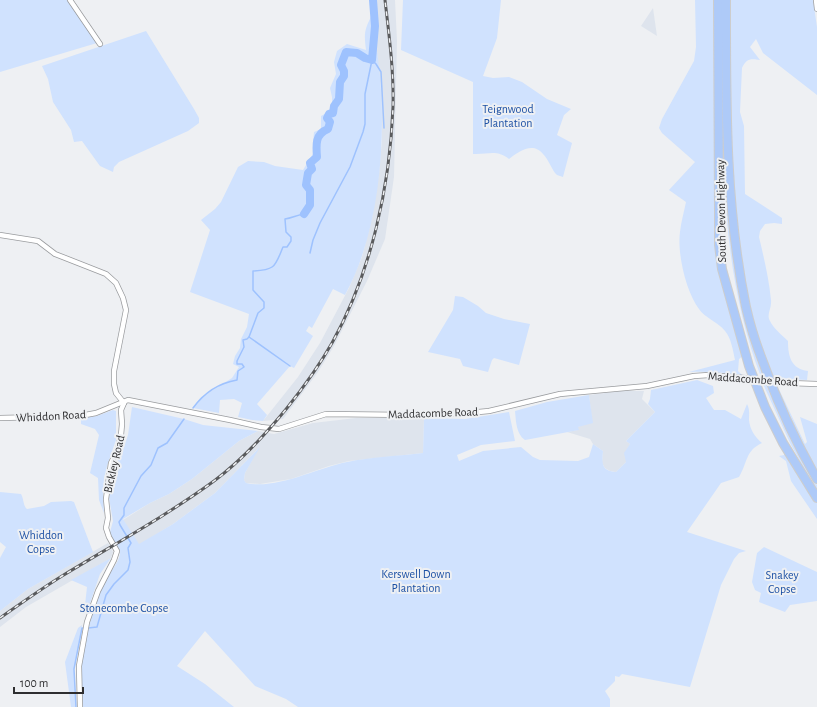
<svg xmlns="http://www.w3.org/2000/svg" width="817" height="707" font-family="'Alegreya Sans',sans-serif">
	<style>
		.built { fill: #dee4ed }
		.green { fill: #d0e2fe }
		.lines { fill: none; stroke-linecap: round; stroke-linejoin: round }
		.stream { stroke: #9ec2fe; stroke-width: 1.5 }
		.river { stroke: #9ec2fe; stroke-width: 8 }
		.minor-casing { stroke: #9a9c9f; stroke-width: 6 }
		.trunk-casing { stroke: #cdcdcd; stroke-width: 10 }
		.minor { stroke: #fff; stroke-width: 4.5 }
		.trunk { stroke: #aecaf8; stroke-width: 8 }
		.rail-casing { stroke: #5a5b5d; stroke-width: 3 }
		.rail { stroke: #eef0f3; stroke-width: 1.5; stroke-dasharray: 4.5; stroke-linecap: butt }
		.minor-bridge-casing { stroke: #9a9c9f; stroke-width: 6; stroke-linecap: butt }
		.minor-bridge { stroke: #fff; stroke-width: 4.5 }
		.labels { text-anchor: middle; dominant-baseline: central; stroke-width: 4; stroke-linejoin: round; paint-order: stroke }
		.park-label { font-size: 12px; fill: #1c50a4; stroke: #eef0f3 }
		.street-label { font-size: 12px; fill: #2e2e30; stroke: #eef0f3 }
	</style>
	<rect width="100%" height="100%" fill="#eef0f3"/>
	<g class="built">
		<polygon points="371,0 395,0 397,41 394,177 385,239 367,281 334,346 318,372 283,419 263,421 298,377 320,343 349,288 362,257 372,218 379,173 382,141 381,90"/>
		<polygon points="653,8 657,36 641,26"/>
		<polygon points="621,391 644,391 642,399 655,412 626,441 630,444 626,462 616,472 610,471 605,468 602,463 603,451 593,444 590,439 567,432 578,430 578,427 592,421 589,395"/>
		<polygon points="356,418 424,418 423,453 349,461 329,466 291,479 260,484 246,483 244,480 245,473 258,449 215,493 173,524 139,545 123,520 150,503 169,494 192,479 239,441 258,431 274,434 313,423"/>
		<polygon points="108,543 113,552 111,558 26,607 0,627 0,611 28,589"/>
	</g>
	<g class="green">
		<polygon points="0,0 67,0 97,43 0,72"/>
		<path d="M403 0H501L497 38 483 76 493 78 509 77 522 82 547 99 571 109 564 115 557 135 572 143 563 177 557 175 555 173C551 167 548 159 543 154 533 141 518 152 509 159 496 149 488 155 473 154V82L401 50Z"/>
		<path d="M695 0H717L723 241 727 274 744 355 739 359 738 371 743 376C725 372 708 371 689 372L735 360C733 350 731 338 725 331 718 322 705 318 699 309 686 292 677 253 680 232 681 222 684 212 686 202L669 190 695 162 662 133 659 128 662 119 694 61 696 47Z"/>
		<path d="M722 0 733 247 765 378 761 377C715 257 723 126 722 0Z"/>
		<path d="M729 0H813L817 27V95L763 53 756 39 750 47 760 60C750 58 746 59 742 68L740 112 744 126 745 194 782 218V224L774 223 765 224 760 231 759 237C764 258 769 279 771 300 772 309 766 314 770 321 774 329 782 335 788 341 788 356 791 369 808 371L807 380 771 378C757 334 744 289 738 243 727 163 730 81 729 0Z"/>
		<path d="M372 15C375 40 380 65 381 91 385 155 377 237 345 295L333 289 312 328 309 326 306 331 313 336 294 368 290 366 257 404 267 415 263 421 252 420 238 417 242 403 234 399 220 400 219 413 193 408 200 398 232 378 239 367 233 364 235 356 240 348 241 339 247 327 249 314 190 292 210 230 201 220 215 209 221 202 238 167 248 161 264 162 275 166 303 170 314 152 313 143 314 132 321 129V116L328 112 332 105V97L330 88 336 74 334 62 337 51 347 44 366 50C364 34 364 30 372 15Z"/>
		<polygon points="146,31 194,109 199,118 199,123 188,131 119,162 114,167 113,172 100,166 82,141 74,142 71,130 53,102 48,79 42,66"/>
		<polygon points="455,296 463,297 478,306 486,313 504,319 530,324 519,365 494,358 492,360 488,372 463,366 460,359 428,352 453,310"/>
		<path d="M697 380 713 386 714 393 706 398 714 410H725L741 419 747 404C750 410 749 414 749 420 750 430 755 437 762 443 745 451 748 462 739 477L721 483 687 532 746 551 739 553 734 559 721 585 690 687 622 674 619 677 615 676V681L605 691 610 699V707H298L286 699 255 686 205 631 177 666 205 684 234 707H83C83 697 81 686 81 676 82 646 91 615 102 586 106 575 118 566 120 554 120 547 112 540 110 532L113 521 109 498 114 468 122 453 128 435 132 407 184 419 203 425 258 431 239 441 192 479 169 494 150 503 123 519 139 544 173 524 215 493 260 447 245 473 244 480 246 483C276 490 317 468 347 462 370 457 399 456 423 453L424 418 465 419 509 412 515 441 481 445 457 455 459 461 483 451 521 447 533 457 540 460 578 461 589 457 593 444 603 451C602 463 601 471 616 472L626 462 624 453 630 444 626 441 655 412 648 404 650 399 651 390Z"/>
		<polygon points="763,384 768,385 798,452 817,485 817,491 791,445"/>
		<polygon points="773,385 777,385 805,444 807,442 800,417 817,424 817,475"/>
		<path d="M589 395 593 423 578 427 579 430 525 440C516 434 516 421 515 411L547 402Z"/>
		<polygon points="113,410 116,411 116,440 107,466 104,478 103,494 104,513 99,500 98,478 90,473 99,435 95,429 81,424 81,418 97,416"/>
		<polygon points="785,451 817,501 817,519 791,481 786,461 779,456 784,455"/>
		<path d="M0 492 21 494C24 499 23 506 27 509L44 506 51 502 71 501 74 502 93 552 28 589 0 611V558L6 547 0 542Z"/>
		<polygon points="764,547 817,572 817,601 790,605 785,612 759,602 761,593 755,590 752,582 757,553"/>
		<polygon points="111,558 100,574 89,606 85,605 87,587 71,580"/>
		<polygon points="82,625 74,669 76,707 71,707 65,662 78,628"/>
	</g>
	<g class="lines">
		<g class="stream">
			<polyline points="372,60 376,64 381,72 384,128"/>
			<polyline points="310,253 313,240 320,223 350,167 363,132 365,124 365,94 372,60"/>
			<polyline points="249,337 290,366"/>
			<path d="M193 408C204 393 219 383 237 380L238 371 244 367 242 364H237V361L244 347 243 340 247 339 249 337 258 313 264 308V302L253 290V271C276 270 275 266 283 247H287L291 241V237L286 232 285 219C292 218 297 215 304 214"/>
			<polyline points="88,628 97,627 106,595 114,584 128,570 130,562 128,548 131,543 120,525 119,522 124,515 124,508 141,476 151,465 158,448 167,443 184,419"/>
			<polyline points="76,707 74,669 82,628 84,628"/>
		</g>
		<path class="river" d="M304 214 310 205V190L306 185 308 173 312 169 310 163 317 157C316 145 315 134 328 129L330 122 327 118 329 114 333 113 334 106 339 99 340 82 344 76V71L341 65 346 52 357 53 365 58 372 60 375 26 373 0"/>
		<defs>
			<g id="minor">
				<polyline points="70,0 100,44"/>
				<polyline points="816,0 817,9"/>
				<polyline points="0,235 38,241 55,254 106,274 116,283 123,298 126,310 114,371 114,384 116,393 124,403"/>
				<polyline points="789,383 817,384"/>
				<polyline points="0,418 80,416 96,413 128,400 230,420 261,427 279,429 326,414 410,415 468,413 489,411 560,394 647,386 694,376 709,375 745,378"/>
				<polyline points="80,707 79,666 87,622 98,591 114,560 117,551 109,537 106,528 108,518 106,499 111,463 118,449 121,435 122,424 121,410 124,403"/>
			</g>
			<g id="trunk">
				<polyline points="718,0 719,213 719,245 722,269 749,366 765,407 783,443 817,498"/>
				<path d="M726 0C726 103 725 206 746 307 750 325 756 344 763 362 778 404 795 441 817 479"/>
			</g>
		</defs>
		<use href="#minor" class="minor-casing"/>
		<use href="#trunk" class="trunk-casing"/>
		<use href="#minor" class="minor"/>
		<use href="#trunk" class="trunk"/>
		<defs>
			<path id="rail" d="M0 618C20 604 41 589 62 576 113 545 166 516 214 481 241 461 265 435 287 408 303 388 319 366 332 343 371 273 390 187 393 107 394 71 389 35 385 0"/>
		</defs>
		<use href="#rail" class="rail-casing"/>
		<use href="#rail" class="rail"/>
		<defs>
			<polyline id="minor-bridge" points="745,378 789,383"/>
		</defs>
		<use href="#minor-bridge" class="minor-bridge-casing"/>
		<use href="#minor-bridge" class="minor-bridge"/>
	</g>
	<g class="labels">
		<g class="park-label">
			<text x="508" y="109">Teignwood<tspan x="508" dy="14">Plantation</tspan></text>
			<text x="41" y="535">Whiddon<tspan x="41" dy="14">Copse</tspan></text>
			<text x="416" y="574">Kerswell Down<tspan x="416" dy="14">Plantation</tspan></text>
			<text x="782" y="575">Snakey<tspan x="782" dy="14">Copse</tspan></text>
			<text x="124" y="608">Stonecombe Copse</text>
		</g>
		<g class="street-label">
			<text transform="translate(721 211) rotate(-91)">South Devon Highway</text>
			<text transform="translate(753 379) rotate(4)">Maddacombe Road</text>
			<text transform="translate(433 413) rotate(-2)">Maddacombe Road</text>
			<text transform="translate(51 416) rotate(-3)">Whiddon Road</text>
			<text transform="translate(114 464) rotate(-77)">Bickley Road</text>
		</g>
	</g>
	<path d="M14 687v6h69v-6" fill="none" stroke="#2e2e30" stroke-width="2"/>
	<text x="20" y="687" font-size="12" fill="#2e2e30" stroke="#eef0f3" stroke-width="3" paint-order="stroke">100 m</text>
</svg>
